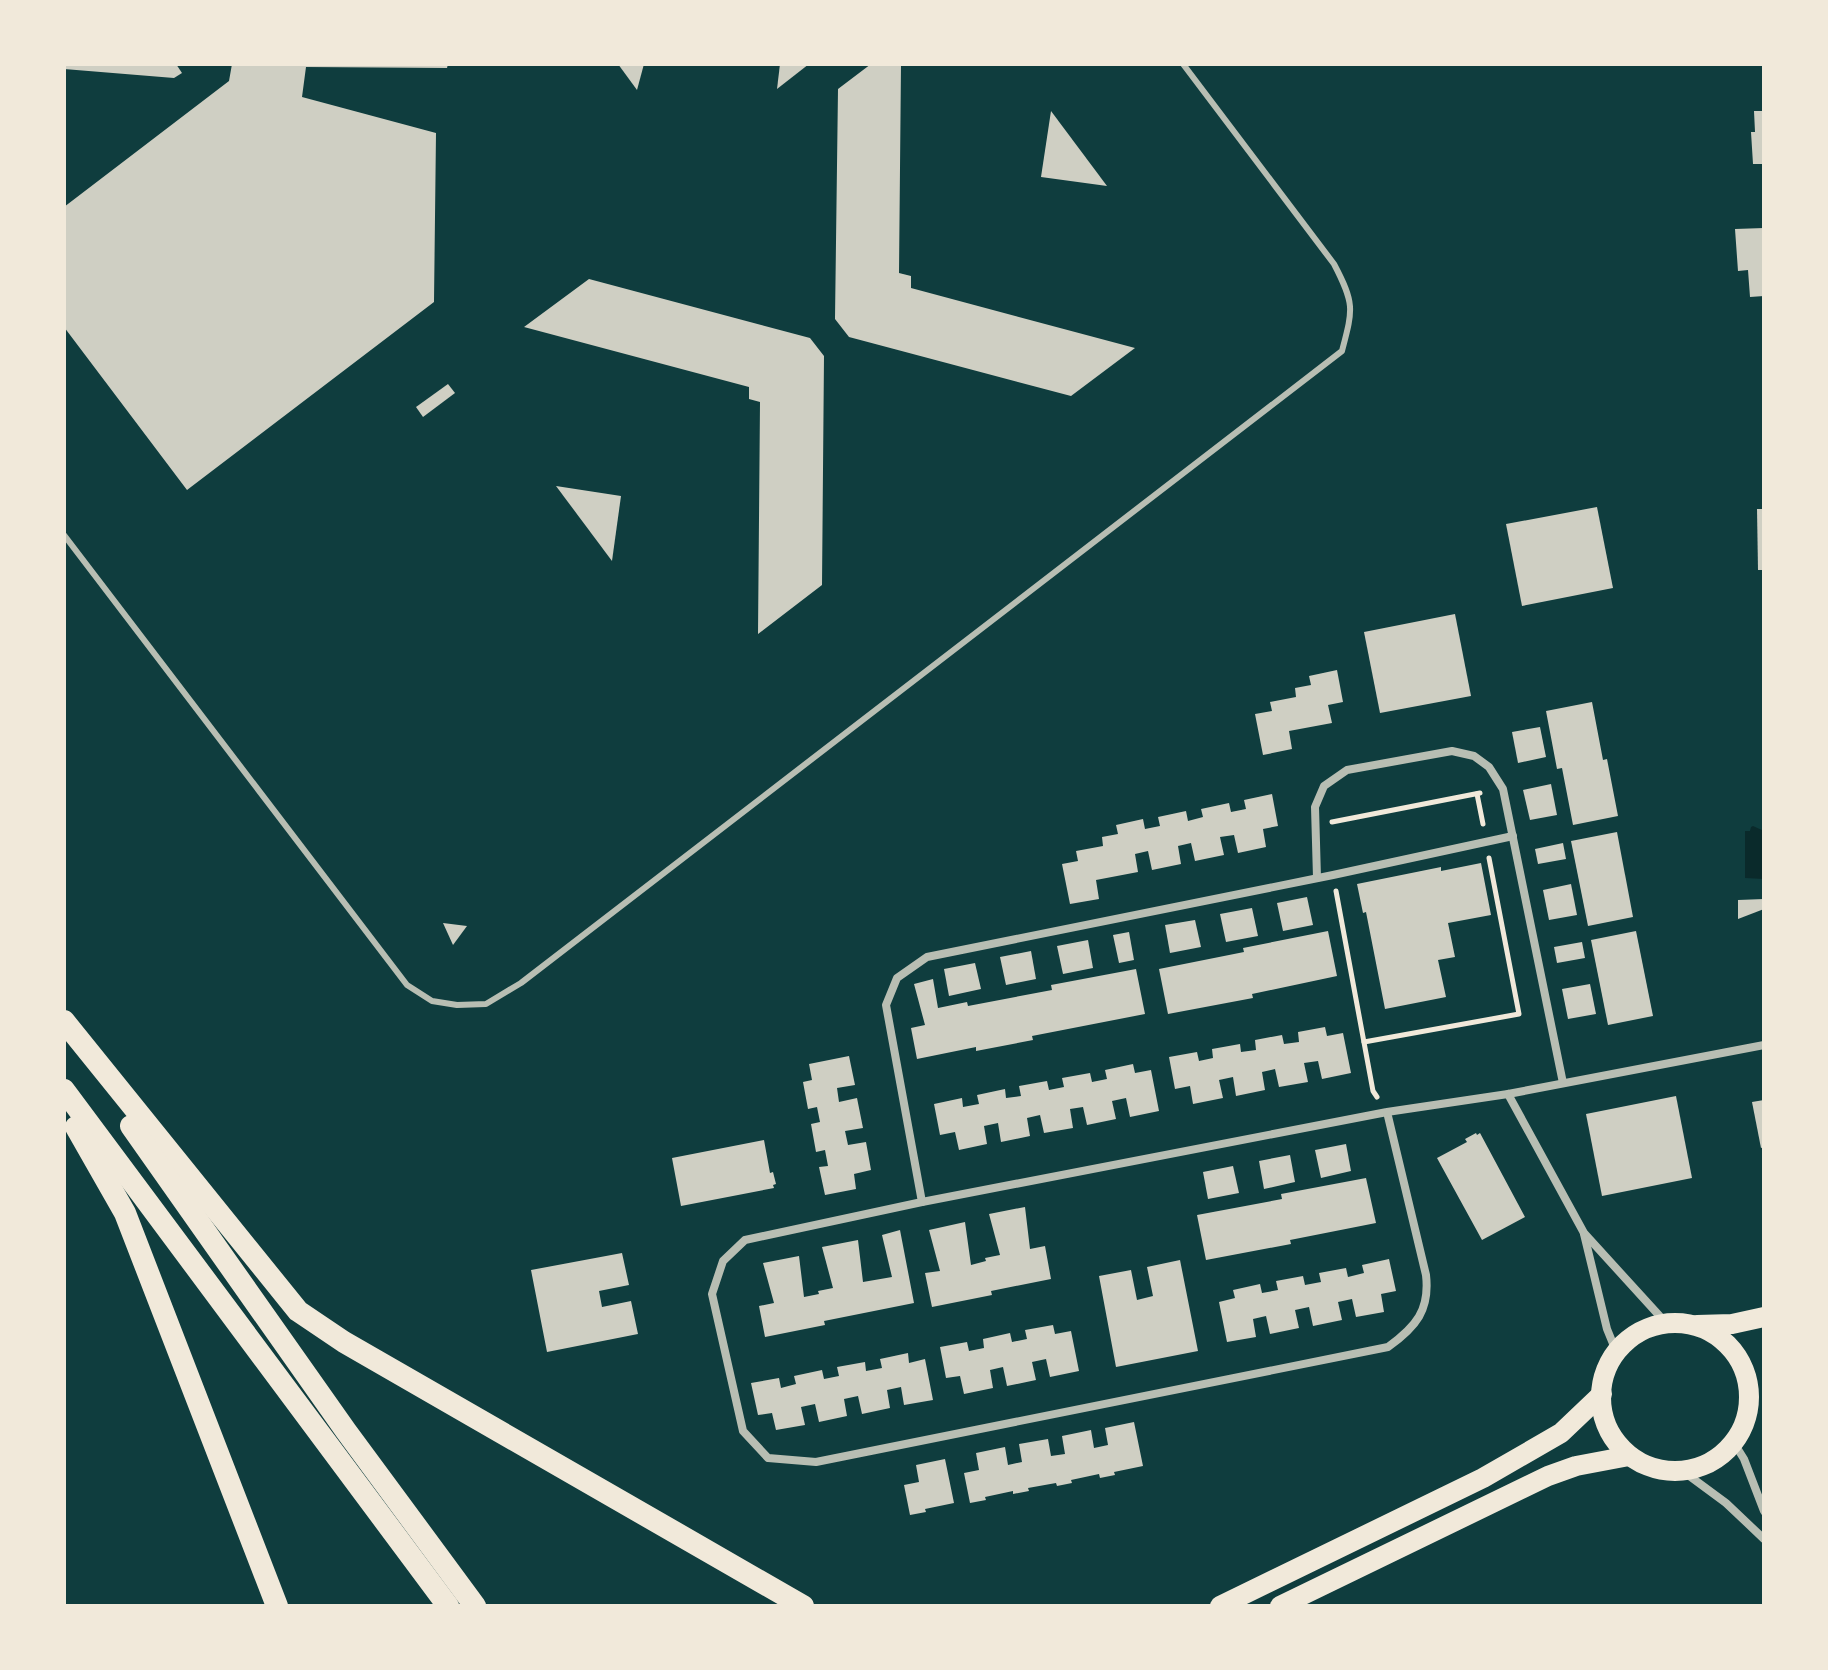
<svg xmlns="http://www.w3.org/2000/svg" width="1828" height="1670" font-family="'IBM Plex Sans',sans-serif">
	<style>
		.water { fill: #0a2a2b }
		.building { fill: #cfcfc3 }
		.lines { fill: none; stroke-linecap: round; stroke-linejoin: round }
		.path { stroke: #f1e9da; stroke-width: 5 }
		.service { stroke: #b8beb3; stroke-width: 6 }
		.minor { stroke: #b8beb3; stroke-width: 8 }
		.primary { stroke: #f1e9da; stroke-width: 20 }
		.trunk { stroke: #f1e9da; stroke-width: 22 }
	</style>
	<rect width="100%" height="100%" fill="#0f3d3e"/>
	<polygon class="water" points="1753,826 1764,831 1764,879 1745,878 1745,831 1750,831 1751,827"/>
	<g class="building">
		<polygon points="64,64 176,64 182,73 174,78 64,69"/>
		<polygon points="232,64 448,64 447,68 306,67 302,97 436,133 434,302 187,490 64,327 64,207 229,81"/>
		<polygon points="618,64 644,64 637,90"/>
		<polygon points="780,64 809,64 777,89"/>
		<polygon points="871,64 901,64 899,273 911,276 911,288 1135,348 1071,396 849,337 835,319 838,89"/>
		<polygon points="1051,111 1107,186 1041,177"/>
		<polygon points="1754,111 1764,111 1764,164 1753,164 1751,132 1755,132"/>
		<polygon points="1764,228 1764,296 1750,297 1748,270 1738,271 1735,229"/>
		<polygon points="589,279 810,338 824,356 822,585 758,634 760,402 749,399 749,387 524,327"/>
		<polygon points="448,384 455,393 423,417 416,407"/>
		<polygon points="556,486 621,496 612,561"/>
		<polygon points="1597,507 1613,588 1522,606 1506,524"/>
		<polygon points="1757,509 1764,509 1764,570 1758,570"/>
		<polygon points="1455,614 1471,696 1380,713 1364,632"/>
		<polygon points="1337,670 1343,702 1328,705 1332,723 1289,731 1292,749 1263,755 1255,714 1272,711 1270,702 1296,697 1295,688 1311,685 1309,676"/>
		<polygon points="1592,702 1603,760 1607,759 1618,816 1573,825 1562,768 1557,769 1546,711"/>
		<polygon points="1540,727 1546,757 1518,763 1512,732"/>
		<polygon points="1551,784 1557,815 1530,820 1523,790"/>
		<polygon points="1272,794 1278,826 1263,829 1266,847 1238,853 1234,835 1220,837 1224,855 1195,861 1191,843 1178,846 1181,864 1152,870 1148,851 1135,854 1138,872 1096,880 1099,899 1070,904 1062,864 1078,861 1076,851 1103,846 1102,837 1118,834 1116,825 1143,819 1145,829 1160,826 1158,817 1186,811 1188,821 1203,817 1201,809 1229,803 1231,812 1246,809 1244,800"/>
		<polygon points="1617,832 1633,917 1588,926 1571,841"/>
		<polygon points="1563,843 1566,859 1538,864 1535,849"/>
		<polygon points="1481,863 1491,915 1448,923 1455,957 1438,960 1446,997 1385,1009 1366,912 1363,913 1357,884 1441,867 1441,871"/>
		<polygon points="1571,884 1577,915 1549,920 1543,890"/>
		<polygon points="1307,897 1313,925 1283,931 1277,903"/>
		<polygon points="1764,899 1764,909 1738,919 1738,900"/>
		<polygon points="1252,908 1258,936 1226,942 1220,914"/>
		<polygon points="1195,920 1201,947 1170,953 1165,925"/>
		<polygon points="443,923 467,926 453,945"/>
		<polygon points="1328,931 1337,976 1252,994 1253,998 1168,1014 1159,969 1244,952 1243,948"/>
		<polygon points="1636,931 1653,1016 1608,1025 1591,940"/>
		<polygon points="1129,932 1134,960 1119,963 1113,935"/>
		<polygon points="1088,940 1093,968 1063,974 1057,946"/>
		<polygon points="1582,942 1585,958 1557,963 1554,947"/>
		<polygon points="1031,951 1036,979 1006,985 1000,957"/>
		<polygon points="975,963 981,989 949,996 944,969"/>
		<polygon points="1136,969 1145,1014 1032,1036 1033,1040 976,1051 976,1047 917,1059 911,1028 925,1025 914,984 933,979 938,1008 967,1002 968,1006 1052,990 1051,985"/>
		<polygon points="1590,984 1596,1014 1568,1019 1562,989"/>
		<polygon points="1325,1027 1327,1036 1343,1033 1351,1073 1322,1079 1318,1061 1304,1063 1308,1082 1279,1087 1275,1069 1262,1072 1265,1090 1236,1096 1233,1077 1219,1080 1223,1098 1193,1104 1190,1086 1175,1089 1169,1057 1197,1052 1199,1061 1213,1058 1212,1049 1240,1044 1241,1052 1256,1050 1255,1040 1282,1035 1284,1044 1299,1042 1298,1032"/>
		<polygon points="849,1056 855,1085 837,1088 839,1102 857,1098 863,1128 845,1131 848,1145 866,1142 871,1170 854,1174 856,1189 825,1195 819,1167 828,1166 825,1150 816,1152 811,1124 820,1122 817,1107 808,1109 803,1082 812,1080 809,1064"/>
		<polygon points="1133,1064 1135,1073 1151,1070 1159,1111 1130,1117 1126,1098 1112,1101 1116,1119 1087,1125 1083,1107 1070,1109 1073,1128 1044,1133 1040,1115 1027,1118 1030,1136 1001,1142 998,1123 984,1126 987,1144 959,1150 955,1132 940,1135 934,1104 962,1098 963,1107 979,1104 977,1095 1005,1089 1006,1098 1021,1096 1019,1086 1047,1081 1049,1090 1064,1087 1062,1078 1090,1073 1092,1082 1107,1079 1105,1070"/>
		<polygon points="1676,1096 1692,1178 1602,1196 1586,1114"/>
		<polygon points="1764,1100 1764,1147 1761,1148 1752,1102"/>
		<polygon points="1476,1133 1477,1135 1480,1133 1525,1217 1482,1240 1437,1158 1467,1142 1465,1139"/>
		<polygon points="764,1140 770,1173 773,1172 776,1184 773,1185 774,1188 681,1206 672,1158"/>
		<polygon points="1346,1144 1351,1171 1321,1178 1315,1150"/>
		<polygon points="1290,1155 1295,1182 1264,1189 1259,1161"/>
		<polygon points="1233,1166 1239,1193 1208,1199 1203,1172"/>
		<polygon points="1366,1178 1376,1223 1290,1240 1291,1244 1206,1260 1197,1215 1282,1199 1281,1194"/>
		<polygon points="1025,1207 1030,1249 1045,1246 1051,1279 991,1291 992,1295 932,1307 925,1273 940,1271 929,1230 965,1222 971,1265 986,1261 985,1258 1000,1255 989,1214"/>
		<polygon points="900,1230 914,1303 824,1321 825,1325 765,1337 759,1306 774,1303 763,1263 799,1256 804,1297 819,1294 818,1291 833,1288 822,1247 858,1240 863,1282 892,1277 882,1235"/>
		<polygon points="622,1253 629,1285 599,1291 602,1307 631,1301 638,1334 547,1352 531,1270"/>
		<polygon points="1389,1259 1396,1291 1381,1294 1384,1312 1356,1317 1352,1299 1338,1302 1342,1320 1313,1326 1309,1307 1295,1310 1299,1328 1270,1334 1266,1316 1253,1319 1256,1337 1227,1342 1219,1302 1235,1298 1233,1290 1260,1284 1262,1293 1278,1290 1276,1281 1303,1276 1305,1285 1321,1282 1319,1273 1346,1268 1348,1277 1364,1273 1362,1265"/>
		<polygon points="1180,1260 1198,1351 1116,1367 1099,1276 1131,1270 1137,1300 1153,1296 1147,1267"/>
		<polygon points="1053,1325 1055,1334 1071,1331 1079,1371 1050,1377 1046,1359 1032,1362 1036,1380 1007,1386 1003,1367 990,1370 993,1388 964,1394 960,1376 946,1378 940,1347 967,1342 969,1351 984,1348 983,1339 1010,1333 1012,1342 1027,1339 1025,1330"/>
		<polygon points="908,1353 909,1363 925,1359 933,1400 904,1405 901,1387 887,1390 890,1408 862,1414 858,1396 844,1399 847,1416 819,1422 815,1404 801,1407 805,1425 776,1430 772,1413 758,1415 751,1383 779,1378 781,1388 796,1384 794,1376 822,1370 824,1379 839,1376 837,1367 865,1362 866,1371 882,1368 880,1359"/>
		<polygon points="1134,1422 1143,1466 1114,1472 1115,1475 1100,1478 1099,1474 1071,1480 1072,1483 1057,1486 1056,1483 1028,1488 1029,1491 1013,1494 1013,1491 985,1497 986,1500 970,1503 964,1473 979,1470 976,1453 1005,1447 1008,1465 1022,1462 1019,1444 1048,1439 1051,1456 1065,1454 1062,1436 1091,1430 1094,1448 1108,1445 1105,1428"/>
		<polygon points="945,1459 954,1503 925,1509 926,1512 910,1515 904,1485 919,1482 916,1465"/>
	</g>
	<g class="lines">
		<g class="path">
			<polyline points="1477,794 1483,824"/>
			<polyline points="1332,822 1480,793"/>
			<polyline points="1336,891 1373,1091 1377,1097"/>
			<polyline points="1364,1042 1519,1014 1489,858"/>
		</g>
		<path class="service" d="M64 535 407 985 432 1001 457 1005 486 1004 521 983 1342 351C1353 309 1355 304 1334 264L1183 64"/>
		<g class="minor">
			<polyline points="1317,878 1315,807 1324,786 1347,770 1452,751 1474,756 1489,767 1503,789 1563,1083"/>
			<polyline points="1508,1094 1584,1233 1666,1323"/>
			<path d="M1387 1112 1426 1275C1430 1310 1416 1327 1388 1347L816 1462 768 1458 743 1431 712 1294 723 1261 745 1240 922 1202 1387 1112 1508 1094 1764 1045"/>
			<polyline points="922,1202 886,1005 897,978 927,957 1333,875 1513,836"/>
			<polyline points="1584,1234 1607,1329 1616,1351"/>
			<polyline points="1734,1443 1744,1459 1764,1511"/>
			<polyline points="1684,1472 1726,1503 1764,1539"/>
		</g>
		<g class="primary">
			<circle cx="1675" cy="1397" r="74"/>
			<polyline points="1697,1325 1732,1324 1764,1317"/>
			<polyline points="1220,1606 1483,1478 1561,1433 1602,1394"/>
			<polyline points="1280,1606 1548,1476 1576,1466 1629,1456"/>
		</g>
		<g class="trunk">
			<polyline points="64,1021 298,1311 344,1342 803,1606"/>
			<polyline points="64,1090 448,1606"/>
			<polyline points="131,1126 346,1431 475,1606"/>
			<polyline points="76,1127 125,1213 277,1606"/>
		</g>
	</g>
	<rect width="1828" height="1670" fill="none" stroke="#f1e9da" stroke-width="132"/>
</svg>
